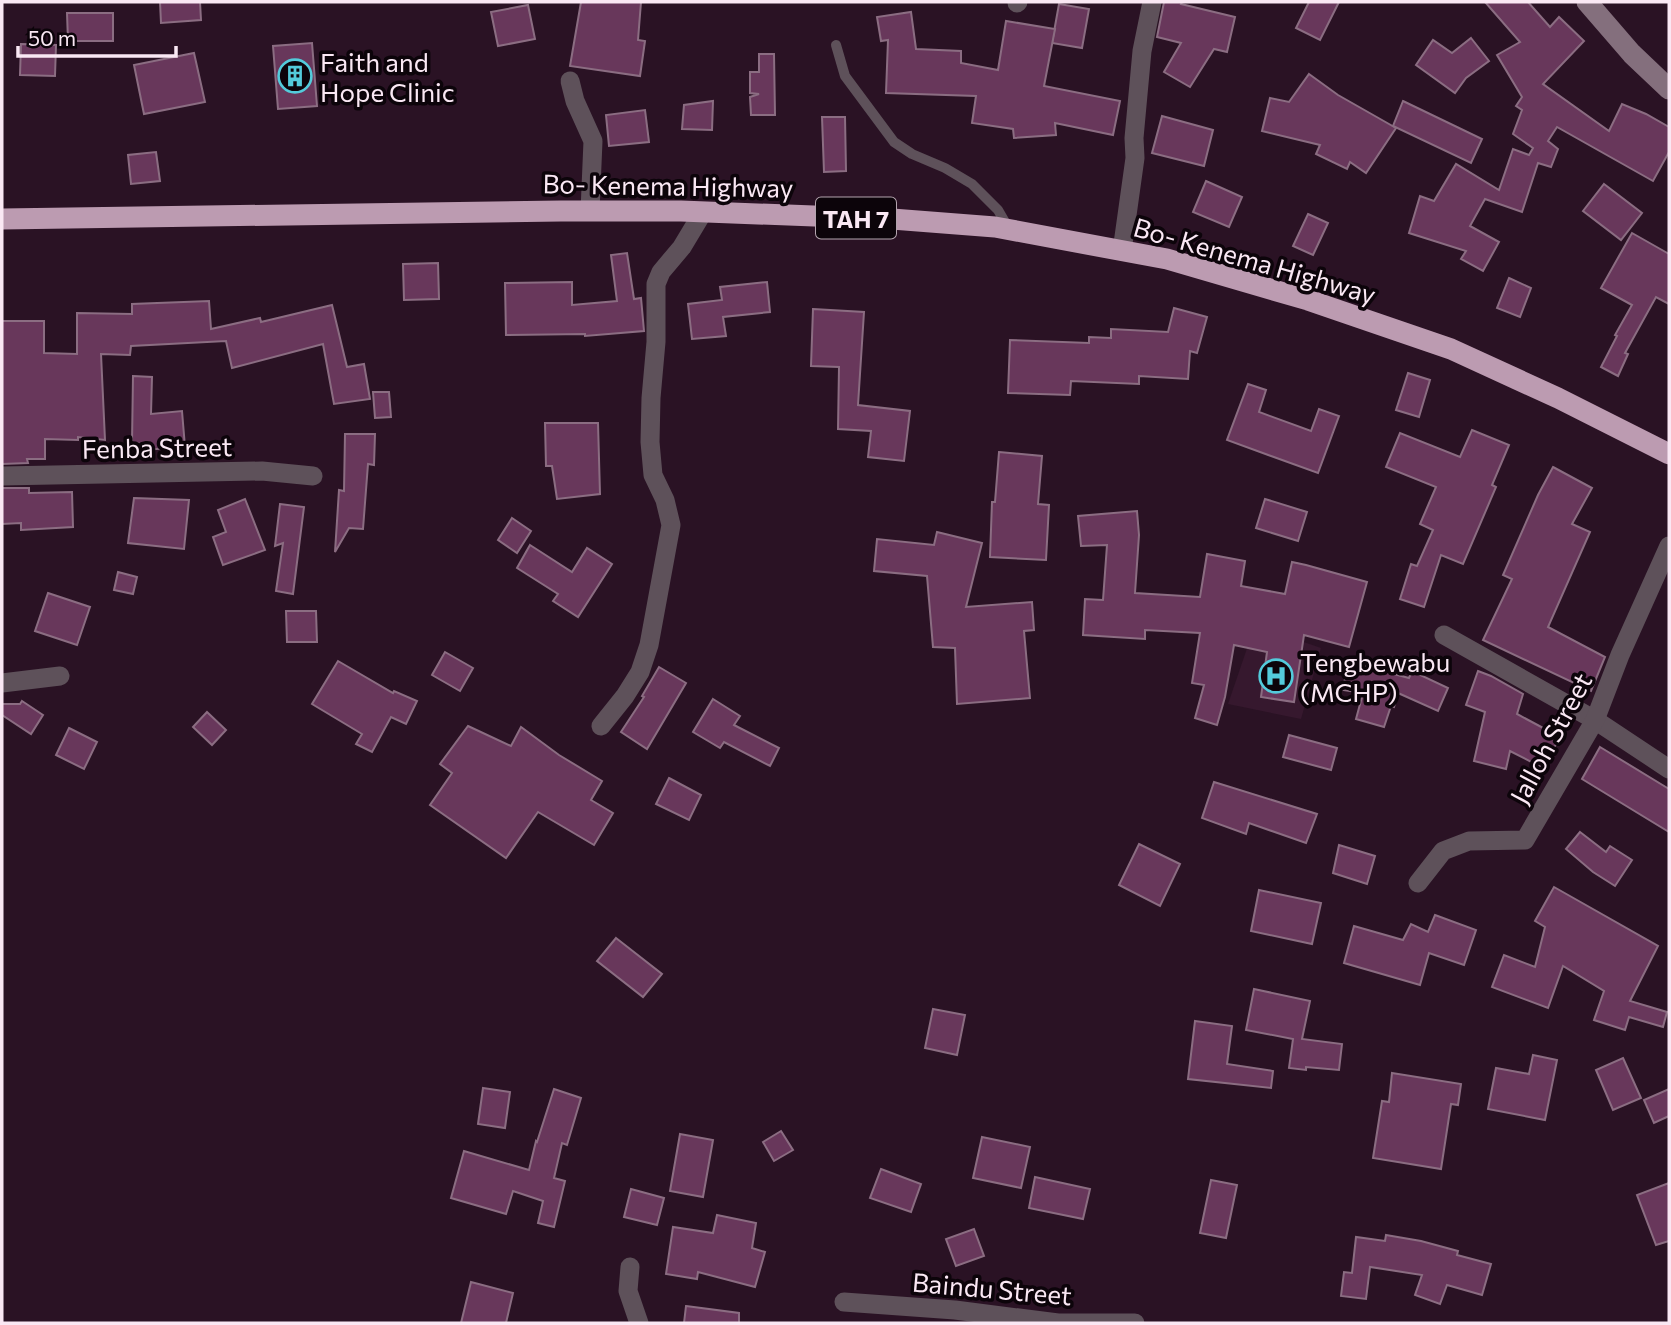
<svg xmlns="http://www.w3.org/2000/svg" width="1671" height="1325" font-family="Commissioner,sans-serif">
	<style>
		.built { fill: #36182e }
		.building { fill: #68375b; stroke: #8b6d82; stroke-width: 2 }
		.lines { fill: none; stroke-linecap: round; stroke-linejoin: round }
		.lane { stroke: #5e515a; stroke-width: 10 }
		.street { stroke: #5e515a; stroke-width: 19 }
		.secondary { stroke: #846f7d; stroke-width: 21 }
		.highway { stroke: #bc9bb1; stroke-width: 21 }
		.labels { text-anchor: middle; dominant-baseline: central; stroke-width: 7; stroke-linejoin: round; paint-order: stroke }
		.shield { fill: #0c040a; stroke: #b3a4ae; stroke-width: 2 }
		.shield-label { font-size: 24px; font-weight: bold; fill: #fae8f4 }
		.poi-label { font-size: 26px; fill: #fae8f4; stroke: #0c040a; text-anchor: start }
		.street-label { font-size: 26px; fill: #fae8f4; stroke: #0c040a }
	</style>
	<rect width="100%" height="100%" fill="#2a1224"/>
	<polygon class="built" points="1255,625 1321,648 1301,719 1228,704"/>
	<g class="building">
		<polygon points="160,2 200,2 201,20 161,23"/>
		<polygon points="581,2 641,2 638,40 645,41 640,76 570,66"/>
		<polygon points="1164,2 1182,2 1181,4 1235,17 1227,52 1214,49 1190,87 1164,72 1181,43 1157,37"/>
		<polygon points="1309,2 1339,2 1320,40 1296,28"/>
		<polygon points="1485,2 1528,2 1550,27 1559,17 1584,41 1543,84 1609,131 1622,104 1646,114 1669,127 1669,152 1653,181 1557,127 1548,141 1558,149 1551,167 1538,163 1522,212 1485,199 1470,226 1499,242 1483,271 1461,259 1466,251 1409,233 1420,196 1434,201 1456,164 1499,190 1513,149 1529,155 1533,148 1513,134 1522,110 1516,106 1522,97 1497,55 1520,42"/>
		<polygon points="1059,4 1089,9 1082,48 1052,43"/>
		<polygon points="528,5 535,39 498,46 491,12"/>
		<polygon points="911,12 916,49 961,51 961,63 998,70 1006,21 1055,29 1044,86 1120,101 1113,135 1055,123 1056,135 1014,138 1013,129 972,123 976,96 886,93 888,40 881,41 877,17"/>
		<polygon points="67,13 113,13 113,41 68,41"/>
		<polygon points="1471,38 1489,61 1466,78 1455,93 1416,65 1433,40 1452,53"/>
		<polygon points="312,43 317,106 278,109 273,46"/>
		<polygon points="21,44 56,45 55,76 20,75"/>
		<polygon points="194,53 205,102 144,114 134,65"/>
		<polygon points="759,54 774,54 775,115 751,115 750,97 759,94 750,93 750,72 759,72"/>
		<polygon points="1309,74 1338,95 1396,128 1366,173 1350,162 1347,169 1316,154 1320,145 1262,131 1270,98 1289,102"/>
		<polygon points="713,101 712,130 682,129 684,105"/>
		<polygon points="1403,101 1482,139 1471,163 1393,126"/>
		<polygon points="645,110 649,142 609,146 606,115"/>
		<polygon points="1162,116 1213,130 1204,166 1152,153"/>
		<polygon points="822,117 845,117 846,171 824,172"/>
		<polygon points="156,152 160,181 131,184 128,155"/>
		<polygon points="1206,181 1242,197 1229,227 1193,212"/>
		<polygon points="1604,184 1642,213 1621,240 1583,211"/>
		<polygon points="1308,214 1328,223 1313,255 1293,246"/>
		<polygon points="1632,233 1669,254 1669,304 1656,297 1625,353 1628,354 1618,376 1601,367 1617,336 1615,335 1632,305 1601,288"/>
		<polygon points="627,253 634,299 641,298 644,331 585,336 585,334 506,335 505,283 572,282 572,305 617,301 611,255"/>
		<polygon points="438,263 439,299 404,300 403,264"/>
		<polygon points="1509,278 1531,288 1520,317 1497,308"/>
		<polygon points="767,282 770,312 723,317 726,336 692,339 688,304 722,300 720,287"/>
		<polygon points="209,301 211,329 260,318 261,322 332,305 347,367 364,364 370,399 334,404 323,344 232,368 226,341 131,346 130,355 101,354 105,440 78,437 78,440 45,439 45,459 27,459 28,463 2,464 2,321 44,321 44,353 77,354 77,313 132,314 132,304"/>
		<polygon points="1174,308 1207,317 1197,353 1190,351 1188,379 1139,376 1139,384 1071,381 1070,395 1008,393 1010,340 1089,343 1089,337 1111,338 1111,329 1168,332"/>
		<polygon points="813,309 864,312 858,405 910,411 904,461 868,457 871,431 838,429 839,367 811,366"/>
		<polygon points="1408,373 1430,380 1419,417 1396,410"/>
		<polygon points="133,376 152,377 151,414 182,411 185,447 143,450 142,444 132,443"/>
		<polygon points="1248,384 1266,390 1259,412 1311,431 1319,409 1339,416 1318,473 1227,440"/>
		<polygon points="373,392 389,392 391,417 375,418"/>
		<polygon points="545,423 598,423 600,494 557,499 552,466 546,466"/>
		<polygon points="1472,430 1509,445 1492,485 1496,487 1463,564 1441,555 1424,607 1400,599 1411,564 1417,566 1433,530 1420,524 1436,487 1386,467 1400,433 1460,457"/>
		<polygon points="345,434 375,434 374,465 368,464 363,529 349,528 335,552 339,490 344,491"/>
		<polygon points="999,452 1042,456 1038,504 1049,505 1046,560 990,557 992,502 995,502"/>
		<polygon points="1553,467 1592,488 1572,524 1590,532 1548,627 1605,657 1591,691 1483,640 1512,579 1503,575 1538,495"/>
		<polygon points="2,488 29,488 29,493 72,492 73,527 21,530 21,523 2,524"/>
		<polygon points="134,498 189,500 184,549 128,543"/>
		<polygon points="245,499 265,550 223,565 213,537 226,532 218,510"/>
		<polygon points="1265,499 1307,512 1298,541 1256,528"/>
		<polygon points="280,504 304,507 293,594 276,591 283,543 275,546"/>
		<polygon points="1137,511 1139,535 1135,593 1200,597 1207,554 1245,561 1241,586 1285,594 1292,562 1306,565 1367,582 1349,647 1304,635 1294,702 1261,697 1267,652 1234,645 1225,697 1217,725 1195,718 1204,685 1192,683 1200,633 1145,630 1145,639 1083,635 1085,599 1103,600 1107,545 1081,546 1078,516"/>
		<polygon points="512,518 531,531 517,553 498,540"/>
		<polygon points="937,532 982,543 966,607 1032,602 1034,630 1024,631 1030,698 957,704 955,648 933,647 927,576 874,571 877,539 934,545"/>
		<polygon points="530,545 572,572 587,548 612,564 578,617 553,601 558,594 517,568"/>
		<polygon points="118,572 137,577 133,594 114,590"/>
		<polygon points="48,593 90,607 77,645 35,631"/>
		<polygon points="286,611 316,611 317,642 287,642"/>
		<polygon points="445,652 473,668 460,691 432,675"/>
		<polygon points="338,661 393,693 394,691 417,701 406,724 391,717 372,752 356,744 362,734 312,704"/>
		<polygon points="1348,662 1409,678 1412,671 1448,688 1438,711 1398,693 1394,707 1391,706 1384,727 1356,719 1363,693 1343,690"/>
		<polygon points="659,667 686,683 647,749 621,732 644,697 642,696"/>
		<polygon points="1478,671 1491,676 1523,694 1517,714 1560,737 1543,768 1510,751 1506,769 1474,761 1485,712 1466,705"/>
		<polygon points="713,699 740,716 734,725 779,748 770,766 724,742 720,748 693,732"/>
		<polygon points="22,701 43,715 31,734 2,715 2,704 20,704"/>
		<polygon points="207,712 226,730 212,745 193,727"/>
		<polygon points="468,726 511,746 521,727 559,755 602,781 591,800 613,813 594,845 538,812 506,858 430,805 452,773 440,764"/>
		<polygon points="69,728 97,742 84,769 56,755"/>
		<polygon points="1289,735 1337,748 1331,770 1283,757"/>
		<polygon points="1600,747 1669,789 1669,832 1582,779"/>
		<polygon points="669,778 701,795 689,820 656,804"/>
		<polygon points="1214,782 1317,814 1306,843 1249,823 1246,834 1202,818"/>
		<polygon points="1580,832 1606,852 1610,846 1632,860 1615,886 1593,872 1566,849"/>
		<polygon points="1139,844 1180,864 1160,906 1119,885"/>
		<polygon points="1339,845 1375,856 1367,884 1333,873"/>
		<polygon points="1554,887 1658,946 1630,1001 1667,1012 1663,1027 1629,1017 1625,1030 1594,1020 1604,991 1563,966 1548,1008 1492,987 1504,955 1535,967 1545,927 1535,921"/>
		<polygon points="1259,890 1321,903 1312,944 1251,931"/>
		<polygon points="1435,915 1476,930 1464,965 1429,953 1420,985 1344,963 1354,926 1403,940 1411,924 1428,932"/>
		<polygon points="616,938 662,974 643,997 597,961"/>
		<polygon points="1254,989 1310,1001 1302,1039 1342,1044 1339,1070 1306,1067 1306,1070 1289,1068 1293,1039 1246,1030"/>
		<polygon points="933,1009 965,1015 957,1055 925,1048"/>
		<polygon points="1195,1021 1232,1026 1227,1064 1273,1071 1271,1088 1188,1079"/>
		<polygon points="1533,1055 1557,1060 1545,1120 1488,1109 1496,1068 1529,1074"/>
		<polygon points="1623,1058 1641,1098 1613,1110 1596,1070"/>
		<polygon points="1392,1073 1461,1084 1458,1105 1451,1104 1441,1169 1373,1158 1382,1101 1389,1102"/>
		<polygon points="483,1088 510,1092 505,1128 478,1124"/>
		<polygon points="554,1089 581,1098 567,1145 562,1143 554,1178 565,1181 554,1227 538,1223 543,1201 513,1191 506,1214 451,1198 464,1151 529,1170 536,1141 537,1142"/>
		<polygon points="1669,1089 1669,1116 1654,1123 1644,1100"/>
		<polygon points="781,1131 793,1150 774,1161 763,1142"/>
		<polygon points="680,1134 713,1140 703,1197 670,1191"/>
		<polygon points="982,1137 1030,1147 1021,1188 973,1178"/>
		<polygon points="881,1169 921,1184 911,1212 870,1198"/>
		<polygon points="1035,1177 1090,1189 1083,1219 1029,1208"/>
		<polygon points="1211,1180 1237,1185 1226,1238 1200,1233"/>
		<polygon points="1669,1183 1669,1241 1656,1245 1637,1195"/>
		<polygon points="631,1189 664,1198 657,1225 624,1217"/>
		<polygon points="717,1215 756,1223 752,1248 765,1252 755,1287 698,1272 697,1279 666,1274 673,1227 713,1233"/>
		<polygon points="974,1229 984,1256 956,1266 946,1239"/>
		<polygon points="1386,1235 1421,1241 1458,1251 1457,1255 1491,1264 1482,1295 1447,1285 1440,1304 1415,1295 1422,1275 1370,1267 1366,1299 1341,1296 1344,1272 1352,1273 1356,1237 1385,1241"/>
		<polygon points="471,1282 513,1293 506,1323 461,1323"/>
		<polygon points="686,1306 739,1313 739,1323 684,1323"/>
	</g>
	<g class="lines">
		<polyline class="lane" points="836,45 845,76 894,142 912,154 945,168 972,184 998,210 1009,229"/>
		<g class="street">
			<polyline points="1017,3 1018,2"/>
			<polyline points="570,81 575,101 593,141 590,211"/>
			<polyline points="1122,251 1135,158 1134,138 1142,51 1152,2"/>
			<polyline points="2,476 262,471 313,476"/>
			<polyline points="1444,635 1595,720 1669,769"/>
			<polyline points="2,683 60,676"/>
			<polyline points="601,726 625,696 640,672 649,645 671,525 665,500 653,475 650,442 651,398 656,342 656,284 661,272 682,247 703,212"/>
			<polyline points="1418,883 1443,851 1469,841 1525,840 1595,720 1620,655 1669,546"/>
			<polyline points="630,1267 628,1291 639,1323"/>
			<polyline points="844,1302 955,1310 1058,1323 1135,1323"/>
		</g>
		<polyline class="secondary" points="1587,2 1632,54 1669,89"/>
		<polyline class="highway" points="2,219 561,211 681,211 892,219 995,227 1167,259 1308,300 1451,349 1558,398 1669,454"/>
	</g>
	<defs>
		<symbol id="building-ring" viewBox="-11 -11 22 22"><circle r="9.5" fill="#0c040a" stroke="#53cbdb" stroke-width="1.5"/><path d="M-4-6H4V6H1V3H-1V6H-4ZM-2.5-4.3h1.7v1.8h-1.7ZM.8-4.3h1.7v1.8H.8ZM-2.5-1h1.7V.8h-1.7ZM.8-1h1.7V.8H.8Z" fill="#53cbdb"/></symbol>
		<symbol id="hospital-ring" viewBox="-11 -11 22 22"><circle r="9.5" fill="#0c040a" stroke="#53cbdb" stroke-width="1.5"/><path d="M-5-5h3v3.5h4V-5h3V5h-3V1.5h-4V5h-3Z" fill="#53cbdb"/></symbol>
	</defs>
	<g fill-rule="evenodd">
		<use href="#building-ring" x="276" y="57" width="38" height="38"/>
		<use href="#hospital-ring" x="1257" y="657" width="38" height="38"/>
	</g>
	<g class="labels">
		<rect class="shield" x="816" y="197.5" width="80" height="41" rx="5"/>
		<g class="shield-label">
			<text x="856" y="218">TAH 7</text>
		</g>
		<g class="poi-label">
			<text x="320" y="61">Faith and<tspan x="320" dy="30">Hope Clinic</tspan></text>
			<text x="1300" y="661">Tengbewabu<tspan x="1300" dy="30">(MCHP)</tspan></text>
		</g>
		<g class="street-label">
			<text transform="translate(668 185) rotate(1)">Bo- Kenema Highway</text>
			<text transform="translate(1255 260) rotate(16)">Bo- Kenema Highway</text>
			<text transform="translate(157 447) rotate(-1)">Fenba Street</text>
			<text transform="translate(1550 738) rotate(-62)">Jalloh Street</text>
			<text transform="translate(992 1288) rotate(5)">Baindu Street</text>
		</g>
	</g>
	<rect width="1671" height="1325" fill="none" stroke="#fae8f4" stroke-width="7"/>
	<path d="M18 46v10h158v-10" fill="none" stroke="#fae8f4" stroke-width="3.5"/>
	<text x="28" y="46" font-size="21" fill="#fae8f4" stroke="#0c040a" stroke-width="5" paint-order="stroke">50 m</text>
</svg>
